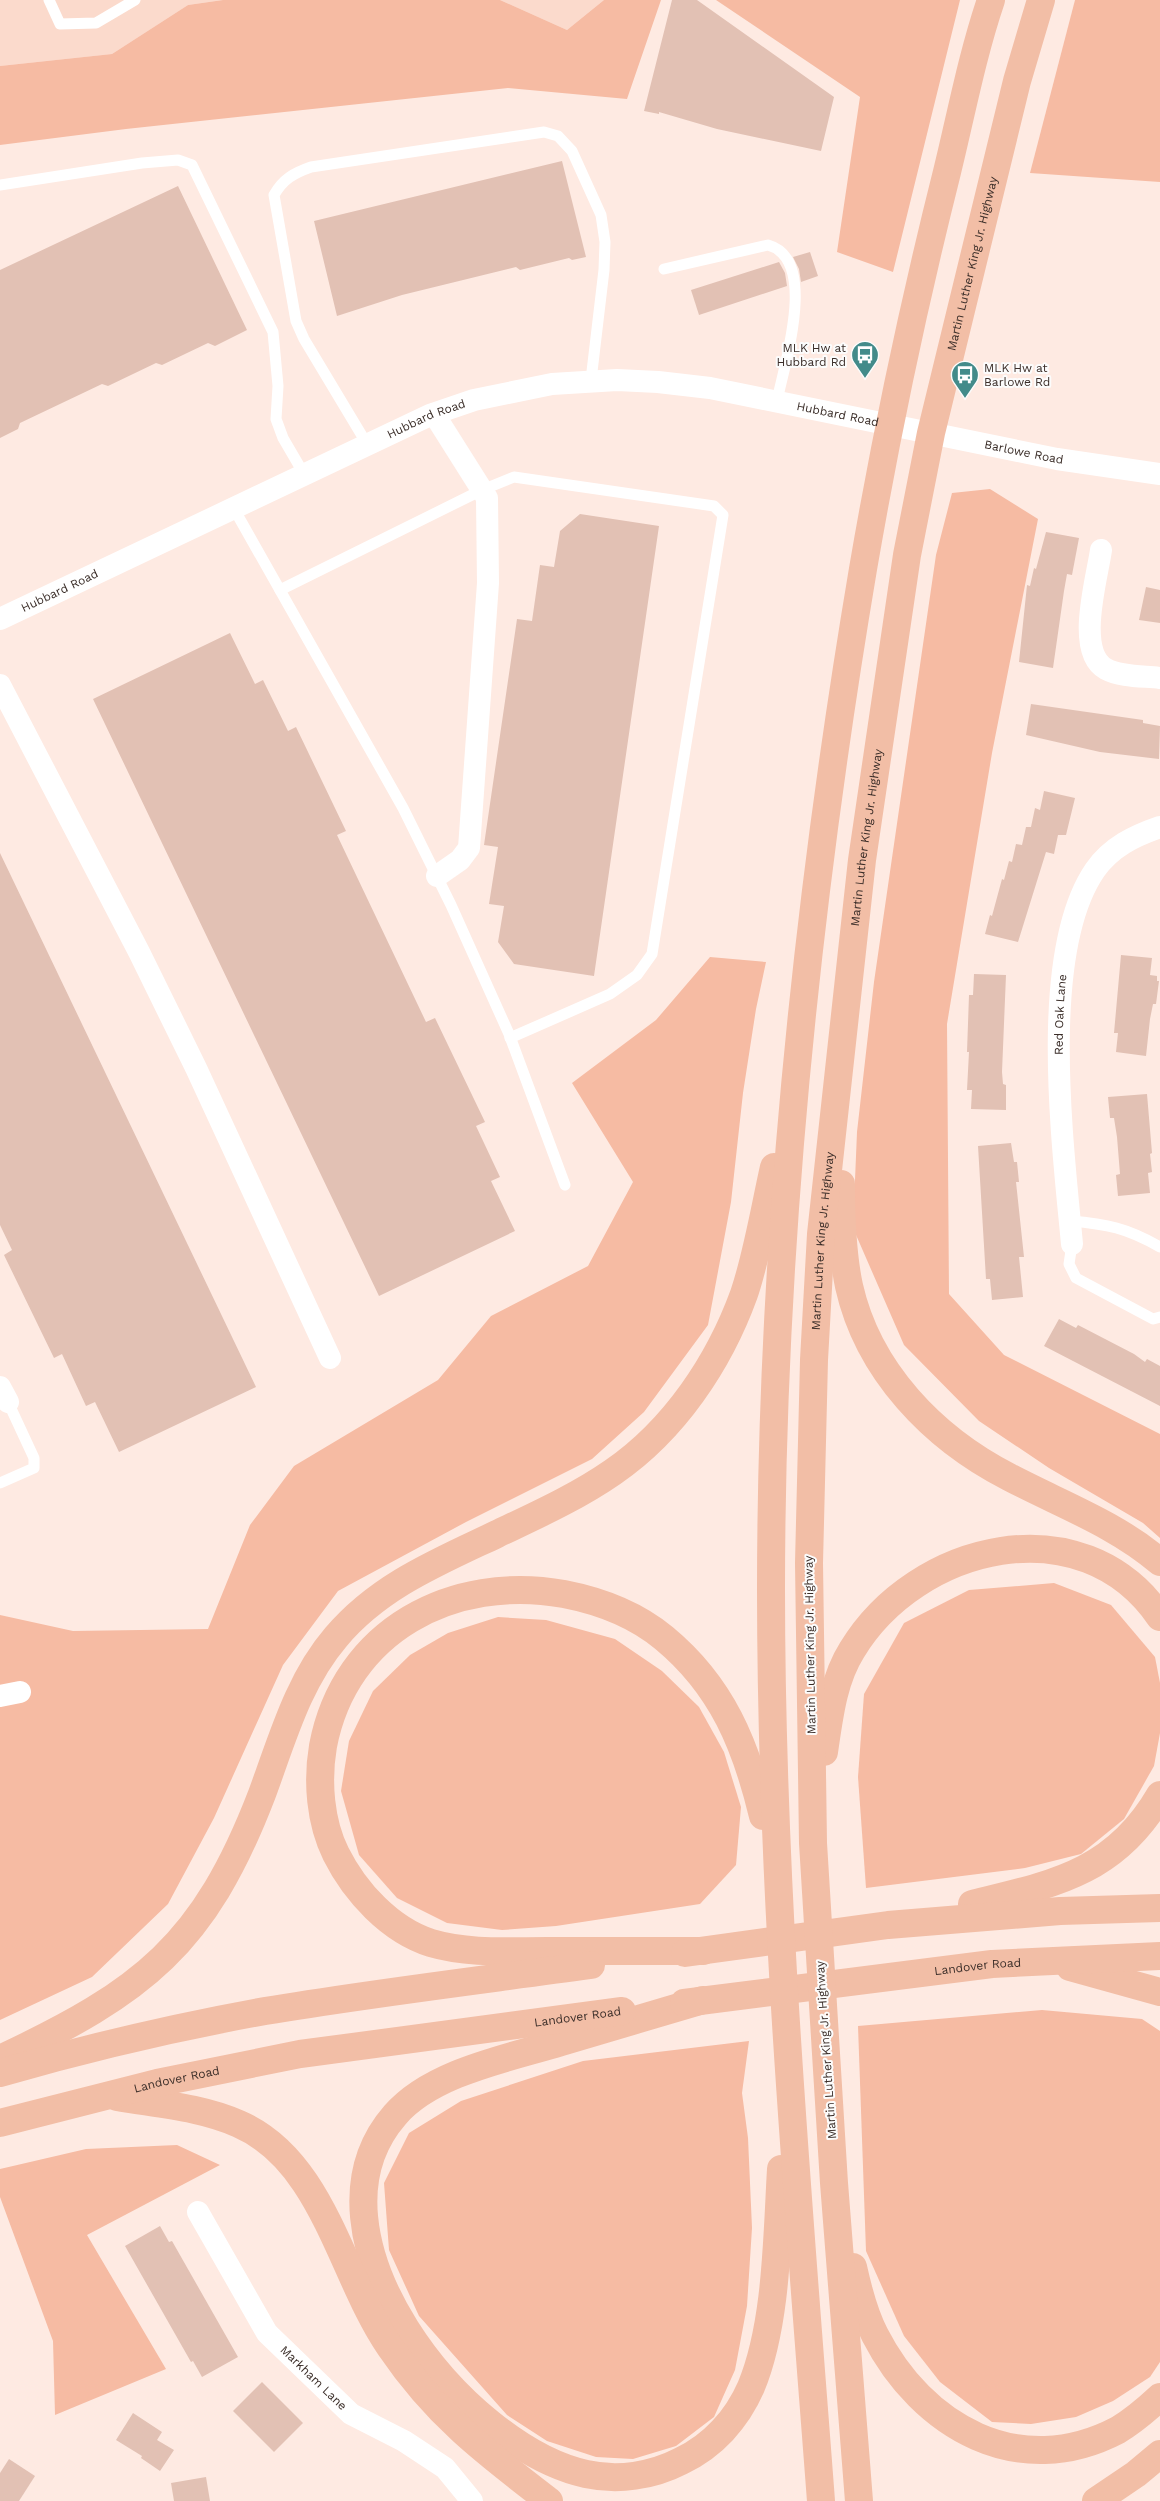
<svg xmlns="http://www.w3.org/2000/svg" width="1160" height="2501" font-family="'Work Sans',sans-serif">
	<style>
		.built { fill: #fbdacc }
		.green { fill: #f6bba3 }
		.building { fill: #e2c1b4 }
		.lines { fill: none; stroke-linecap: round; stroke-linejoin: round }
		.lane { stroke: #fff; stroke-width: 11 }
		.street { stroke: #fff; stroke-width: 22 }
		.primary { stroke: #f2bea6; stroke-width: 28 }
		.labels { text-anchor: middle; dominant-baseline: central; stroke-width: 4; stroke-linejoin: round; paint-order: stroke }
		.street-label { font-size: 12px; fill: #3a2d28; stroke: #fcfcfc }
		.poi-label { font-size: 12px; fill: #3a2d28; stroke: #fcfcfc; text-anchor: end }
	</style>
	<rect width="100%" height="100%" fill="#feeae2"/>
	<g class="built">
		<polygon points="0,0 223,0 188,5 112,54 0,66"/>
		<polygon points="500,0 604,0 567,30"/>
	</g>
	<g class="green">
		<polygon points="223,0 500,0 567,30 604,0 661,0 627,99 508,88 126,129 0,145 0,66 112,54 188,5"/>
		<polygon points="716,0 960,0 893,272 837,252 860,97"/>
		<polygon points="1075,0 1160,0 1160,182 1030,173"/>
		<polygon points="990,489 1038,519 992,753 947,1024 949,1294 1004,1355 1160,1434 1160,1538 1143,1523 1049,1468 979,1421 904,1345 853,1228 857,1132 874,982 936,555 952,493"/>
		<polygon points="710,957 766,962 756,1009 743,1093 731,1202 708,1325 644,1412 592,1459 466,1522 338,1591 283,1665 214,1818 168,1904 92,1977 0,2020 0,1615 73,1631 208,1629 250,1525 294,1466 438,1380 491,1316 588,1266 633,1182 572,1083 656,1020"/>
		<polygon points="1054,1583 1111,1605 1155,1657 1160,1683 1160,1733 1154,1766 1124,1819 1081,1854 1025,1868 866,1888 858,1777 864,1694 904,1623 969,1590"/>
		<polygon points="498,1617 546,1620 615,1639 662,1671 699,1707 724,1752 741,1807 736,1865 700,1904 556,1926 502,1930 447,1923 397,1898 359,1855 341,1791 349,1741 373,1691 410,1655 448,1633"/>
		<polygon points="1042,2010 1142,2019 1160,2031 1160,2362 1150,2377 1113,2401 1076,2417 1031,2424 992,2422 940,2382 904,2336 866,2251 858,2026"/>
		<polygon points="749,2041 742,2093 748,2138 752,2228 747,2306 735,2370 714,2417 676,2446 633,2459 596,2457 547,2441 507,2415 419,2316 389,2250 384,2183 409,2133 461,2101 583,2061"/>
		<polygon points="177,2145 220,2165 87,2235 166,2369 55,2415 53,2341 0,2197 0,2169 86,2149"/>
	</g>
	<g class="building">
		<polygon points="672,0 697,0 834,97 821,151 717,129 659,112 659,114 644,111"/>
		<polygon points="562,161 586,257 572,260 569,258 520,270 516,267 402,295 337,316 314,221"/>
		<polygon points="178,186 247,330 215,346 208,343 162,365 156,363 108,386 102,384 20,423 18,429 0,438 0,270"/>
		<polygon points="810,252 818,276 801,282 799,269 793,257"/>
		<polygon points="779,262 785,273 787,286 699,315 691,290"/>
		<polygon points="580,514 659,526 594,976 514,964 498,942 504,906 489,904 498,847 484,845 517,619 532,621 540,565 554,567 560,531"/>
		<polygon points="1046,532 1079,538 1072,575 1067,574 1064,591 1053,668 1019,662 1027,585 1030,586 1034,568 1036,569"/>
		<polygon points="1146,587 1160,590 1160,623 1139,620"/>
		<polygon points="230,633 255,684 263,680 288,731 296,727 346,831 337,835 426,1022 435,1018 485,1122 476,1126 500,1177 491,1181 515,1231 379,1296 93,699"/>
		<polygon points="1031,704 1143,720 1143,723 1160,726 1159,759 1100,752 1026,735"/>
		<polygon points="1044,791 1075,798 1066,835 1058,835 1054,854 1046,852 1018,942 985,934 990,915 992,916 1002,879 1004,880 1009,861 1012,862 1016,844 1022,845 1026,827 1031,827 1035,808 1040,810"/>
		<polygon points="0,853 256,1387 119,1452 95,1402 86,1406 62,1354 54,1358 4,1255 12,1250 0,1225"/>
		<polygon points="1121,955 1152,958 1150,975 1157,976 1157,981 1159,981 1156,1004 1153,1004 1150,1019 1146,1056 1116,1052 1118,1033 1114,1033"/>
		<polygon points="974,974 1006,975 1002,1072 1003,1084 1006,1085 1006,1110 971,1109 972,1090 967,1090 969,1052 967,1052 969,995 973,995"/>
		<polygon points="1147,1094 1152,1153 1150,1154 1152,1172 1148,1173 1150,1193 1118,1196 1116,1175 1120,1174 1117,1137 1114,1118 1110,1118 1108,1097"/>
		<polygon points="1011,1143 1014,1162 1017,1162 1019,1182 1016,1182 1024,1257 1019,1257 1023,1297 992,1300 990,1279 986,1279 978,1146"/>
		<polygon points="1059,1319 1076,1328 1078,1325 1134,1354 1145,1362 1147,1359 1160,1366 1160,1406 1044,1346"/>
		<polygon points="160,2226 169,2242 172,2241 238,2357 202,2377 193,2361 191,2362 125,2246"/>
		<polygon points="262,2382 303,2423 274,2452 233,2411"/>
		<polygon points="133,2413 162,2432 157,2440 174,2450 160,2471 141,2458 142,2456 116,2440"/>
		<polygon points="9,2459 35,2476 19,2501 0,2501 0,2473"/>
		<polygon points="206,2477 210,2501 174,2501 171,2483"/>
	</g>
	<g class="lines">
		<g class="lane">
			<polyline points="49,0 60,24 96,23 135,0"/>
			<polyline points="0,185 142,163 178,160 192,165 273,332 278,386 276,419 283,438 304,474"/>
			<path d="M664 269 768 245C819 259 784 365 777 401"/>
			<path d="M367 444 304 339 296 321 274 195C283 179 294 173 311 167L544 132 558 136 572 151 601 215 605 242 604 270 591 380"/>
			<polyline points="233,507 403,808 451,905 509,1034 565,1185"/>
			<polyline points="280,590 482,490 514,477 714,506 723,515 652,954 637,975 610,994 510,1038"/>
			<path d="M1070 1221C1107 1224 1127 1228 1160 1247"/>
			<polyline points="1072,1244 1069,1264 1076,1278 1153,1319 1160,1317"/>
			<polyline points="0,1483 34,1468 34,1458 8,1402"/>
		</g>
		<g class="street">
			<polyline points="434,414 487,498 488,583 469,848 460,860 437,876"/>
			<path d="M1101 550C1097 579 1075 652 1106 669 1121 677 1143 676 1160 678"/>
			<path id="s1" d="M0 619 430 415 474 400 552 384 617 380 658 382 710 388 1057 459 1160 474"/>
			<polyline points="0,685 139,952 196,1068 330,1358"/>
			<path id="s2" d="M1072 1244C1063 1146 1038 953 1095 870 1111 847 1134 836 1160 827"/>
			<polyline points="0,1387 8,1402"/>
			<polyline points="0,1696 20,1692"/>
			<path id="s3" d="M198 2212 267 2333 351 2414 404 2441 445 2468 472 2501"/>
		</g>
		<g class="primary">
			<path d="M841 1184C841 1218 842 1253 849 1286 868 1371 933 1438 1009 1477 1060 1504 1116 1524 1160 1562"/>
			<path d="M824 1752C829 1718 833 1680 852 1650 916 1544 1082 1503 1160 1617"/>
			<path d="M972 1904C1053 1884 1115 1873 1160 1795"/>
			<path d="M703 1951C651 1951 599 1951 547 1951 508 1951 468 1954 431 1943 390 1930 355 1892 336 1854 320 1822 317 1781 323 1746 345 1630 453 1574 564 1594 600 1601 635 1614 664 1638 722 1686 746 1745 763 1816"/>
			<polyline points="685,1953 888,1925 1060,1911 1160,1908"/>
			<polyline points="1070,1967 1160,1992"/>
			<path d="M703 2000C656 2014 608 2028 561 2042 509 2058 432 2072 395 2115 292 2233 463 2447 586 2474 618 2481 652 2476 681 2461 713 2446 737 2419 751 2387 777 2325 777 2236 781 2169"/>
			<path id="s4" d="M684 2003 992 1964 1160 1956"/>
			<path d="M0 2059C143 1992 204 1945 262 1794 282 1740 298 1681 336 1637 379 1586 438 1562 497 1534 537 1515 577 1497 613 1472 674 1430 719 1363 744 1294 757 1256 765 1207 774 1167"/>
			<path d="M0 2073C87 2048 176 2027 265 2011 373 1993 482 1980 591 1965"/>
			<path d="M117 2097C157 2104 201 2107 239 2124 324 2161 341 2276 390 2347 436 2415 485 2452 549 2501"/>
			<path id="s5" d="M0 2123 157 2083 300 2054 622 2011"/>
			<path d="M853 2267C858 2290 864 2314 875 2335 922 2427 1019 2482 1118 2430 1133 2421 1147 2409 1160 2397"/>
			<path d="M821 2501C798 2197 771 1895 771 1590 771 1247 806 907 863 569 886 435 914 303 947 172 961 115 972 56 991 0"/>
			<path id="s6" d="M859 2501 834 2183 813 1843 809 1563 814 1360 821 1234 862 860 907 555 931 433 1017 81 1041 0"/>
			<polyline points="1096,2501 1136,2474 1160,2454"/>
		</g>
	</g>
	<defs>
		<symbol id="bus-pin" viewBox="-11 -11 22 30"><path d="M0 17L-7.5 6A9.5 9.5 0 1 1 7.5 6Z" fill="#438b8a" stroke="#fcfcfc"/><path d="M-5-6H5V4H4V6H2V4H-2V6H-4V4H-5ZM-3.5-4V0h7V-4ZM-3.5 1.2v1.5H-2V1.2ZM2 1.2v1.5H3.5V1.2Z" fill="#fff"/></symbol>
	</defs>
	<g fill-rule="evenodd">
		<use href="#bus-pin" x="849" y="339" width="32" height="43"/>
		<use href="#bus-pin" x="949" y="359" width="32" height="43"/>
	</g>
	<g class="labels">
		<g class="street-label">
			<text stroke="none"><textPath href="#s6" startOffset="2252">Martin Luther King Jr. Highway</textPath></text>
			<text stroke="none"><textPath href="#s1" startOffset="891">Hubbard Road</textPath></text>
			<text stroke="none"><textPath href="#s1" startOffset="471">Hubbard Road</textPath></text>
			<text stroke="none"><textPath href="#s1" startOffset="1081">Barlowe Road</textPath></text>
			<text stroke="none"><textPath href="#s1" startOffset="66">Hubbard Road</textPath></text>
			<text stroke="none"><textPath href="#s6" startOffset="1668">Martin Luther King Jr. Highway</textPath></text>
			<text stroke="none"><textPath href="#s2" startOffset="230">Red Oak Lane</textPath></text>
			<text stroke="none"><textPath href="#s6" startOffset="1262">Martin Luther King Jr. Highway</textPath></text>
			<text transform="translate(810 1645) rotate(-91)">Martin Luther King Jr. Highway</text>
			<text stroke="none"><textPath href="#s4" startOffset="296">Landover Road</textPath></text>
			<text stroke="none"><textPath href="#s5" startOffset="588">Landover Road</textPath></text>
			<text transform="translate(826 2050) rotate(-94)">Martin Luther King Jr. Highway</text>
			<text stroke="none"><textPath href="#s5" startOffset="182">Landover Road</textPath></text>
			<text stroke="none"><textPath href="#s3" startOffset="204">Markham Lane</textPath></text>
		</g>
		<g class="poi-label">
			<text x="846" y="348">MLK Hw at<tspan x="846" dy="14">Hubbard Rd</tspan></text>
			<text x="984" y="368" text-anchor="start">MLK Hw at<tspan x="984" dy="14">Barlowe Rd</tspan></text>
		</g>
	</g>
</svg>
